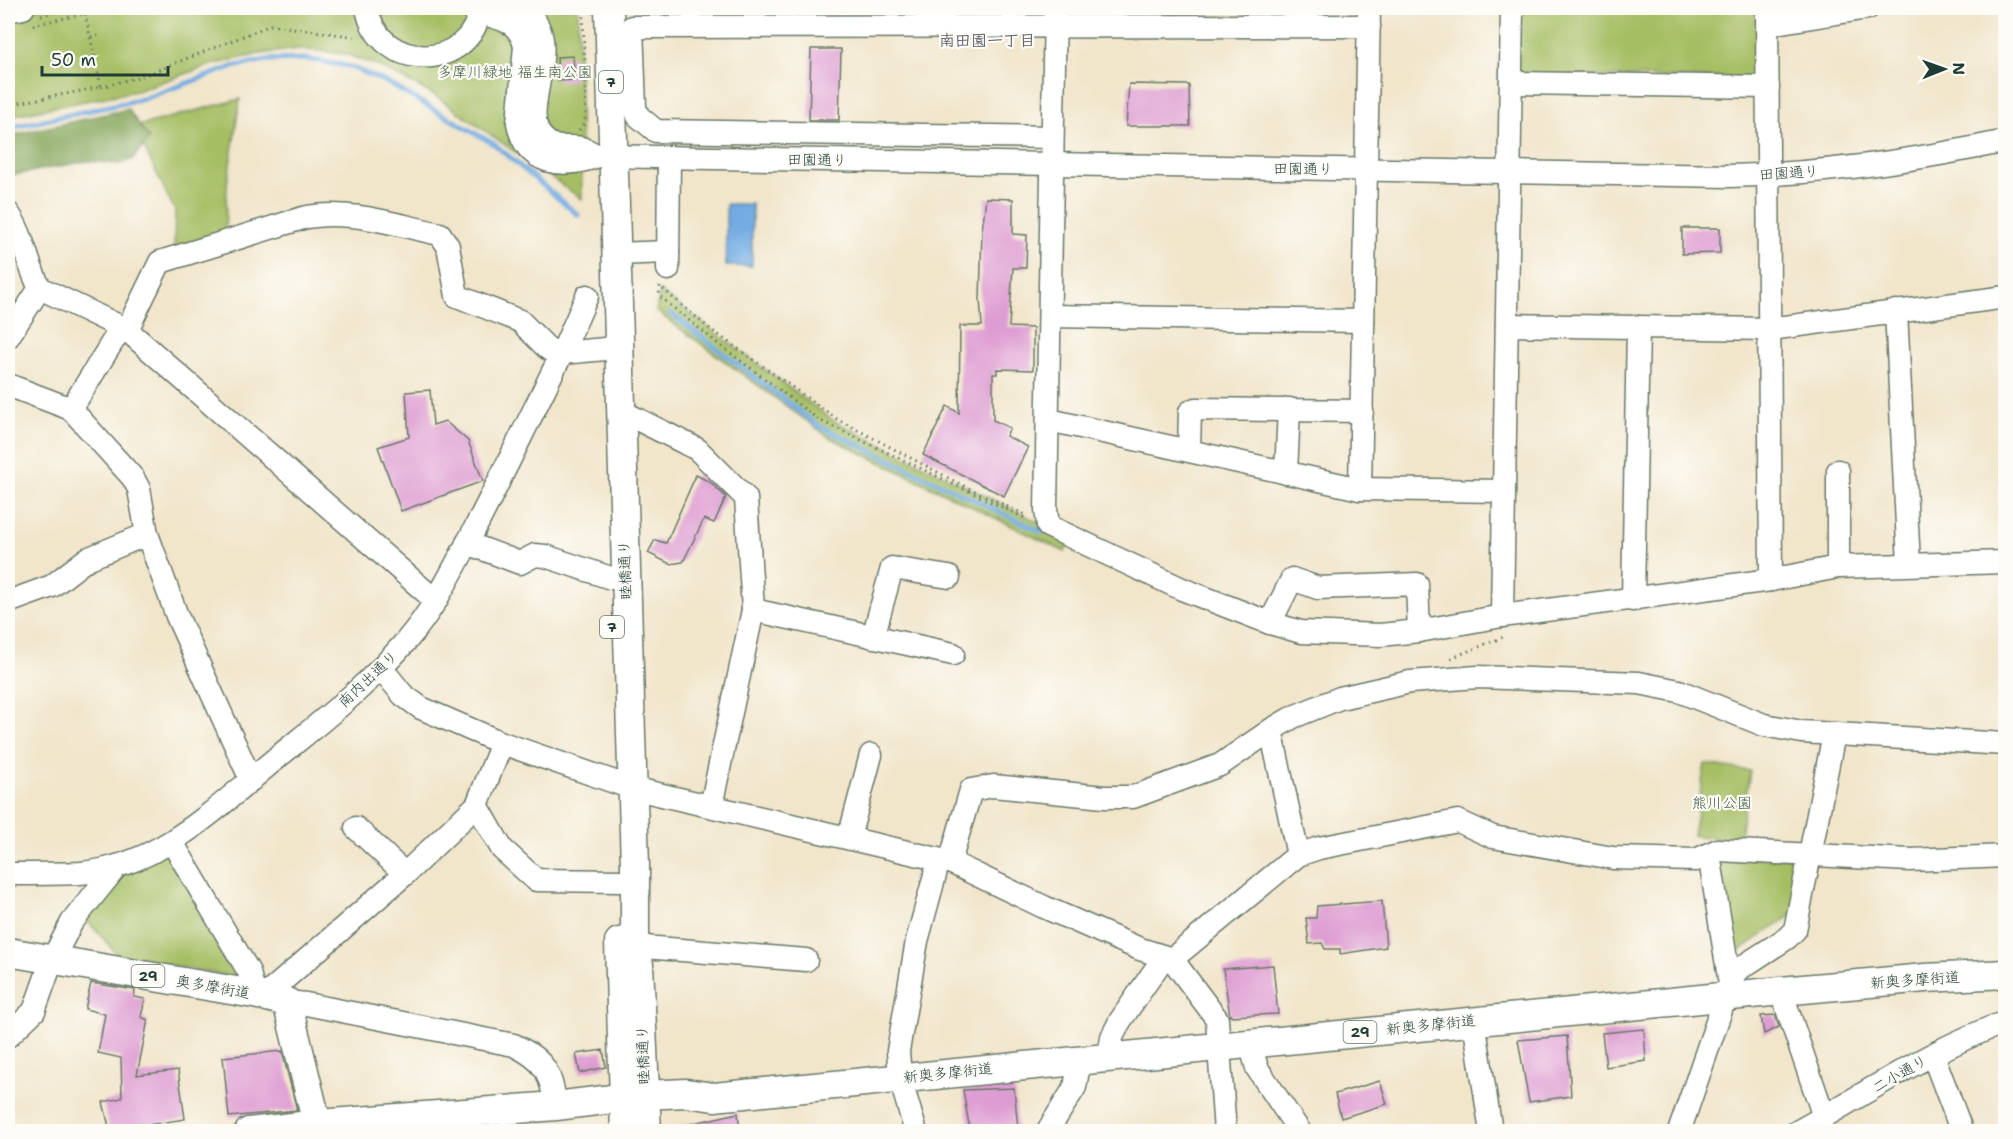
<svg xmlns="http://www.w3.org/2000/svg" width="2013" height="1139" font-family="'Shantell Sans','Klee One',sans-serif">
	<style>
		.green { fill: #a6be64; stroke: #627e4c; stroke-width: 1.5 }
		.forest { fill: #84a55a; stroke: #527147; stroke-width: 1.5 }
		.water { fill: #71abe2; stroke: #48748b; stroke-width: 1.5 }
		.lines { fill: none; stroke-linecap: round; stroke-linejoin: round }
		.stream { stroke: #71abe2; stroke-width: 5 }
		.building { fill: #de9dd2 }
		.minor-casing { stroke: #687868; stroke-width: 25 }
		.major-casing { stroke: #687868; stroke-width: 31 }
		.path { stroke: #687868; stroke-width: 3; stroke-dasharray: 1.5 4.5; stroke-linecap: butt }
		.minor { stroke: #fff; stroke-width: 22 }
		.major { stroke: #fff; stroke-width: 28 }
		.labels { text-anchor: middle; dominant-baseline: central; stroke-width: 4.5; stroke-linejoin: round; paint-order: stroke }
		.shield { fill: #fdfcf7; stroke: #62766e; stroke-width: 1.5 }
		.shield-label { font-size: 14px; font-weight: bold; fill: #1f3d34 }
		.park-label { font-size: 15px; fill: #415d40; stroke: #fdfcf7 }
		.street-label { font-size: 15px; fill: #1f3d34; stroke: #fdfcf7 }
		.neighbourhood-label { font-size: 16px; font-weight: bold; fill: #625f6b; stroke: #fdfcf7 }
	</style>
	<rect width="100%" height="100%" fill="#fdfcf7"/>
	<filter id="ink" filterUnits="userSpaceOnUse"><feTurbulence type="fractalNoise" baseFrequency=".0167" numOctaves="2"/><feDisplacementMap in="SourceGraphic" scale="12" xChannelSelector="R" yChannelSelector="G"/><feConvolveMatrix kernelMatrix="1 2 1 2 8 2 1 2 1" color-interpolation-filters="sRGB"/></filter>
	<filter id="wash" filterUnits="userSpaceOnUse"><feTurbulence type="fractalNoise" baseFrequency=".008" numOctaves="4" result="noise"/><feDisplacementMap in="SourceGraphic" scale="24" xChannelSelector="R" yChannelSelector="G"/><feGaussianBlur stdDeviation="1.35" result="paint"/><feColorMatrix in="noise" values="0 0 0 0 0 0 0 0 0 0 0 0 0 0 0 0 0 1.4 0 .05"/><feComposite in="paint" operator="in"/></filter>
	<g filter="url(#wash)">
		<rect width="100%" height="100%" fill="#f1e5ca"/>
		<g class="green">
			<polygon points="8,8 578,8 582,199 434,95 379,66 345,54 298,49 259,54 211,65 136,91 8,116"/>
			<polygon points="1515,8 1762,8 1764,79 1514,75"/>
			<polygon points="240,99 227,185 225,235 174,250 175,211 134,127"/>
			<polygon points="660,291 834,421 1071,538 1065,552 829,437 656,311"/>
			<polygon points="1705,764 1750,771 1739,842 1693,835"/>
			<polygon points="170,849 246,979 119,956 81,914 124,868"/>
			<polygon points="1802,857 1793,914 1733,955 1714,859"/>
		</g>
		<polygon class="forest" points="128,109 149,139 133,159 120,164 87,161 8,176 8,136"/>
		<rect class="water" x="726" y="204" width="26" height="62"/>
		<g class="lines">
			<g class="stream">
				<polyline points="8,128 143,99 232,67 267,60 306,59 348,66 386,82 494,144 578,215"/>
				<polyline points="670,313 819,426 1042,532"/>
			</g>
		</g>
		<g id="blocks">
			<g class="building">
				<polygon points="811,49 841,49 839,120 809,120"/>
				<polygon points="573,56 575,80 558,81 557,57"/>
				<polygon points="1129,84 1189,85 1190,126 1126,126"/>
				<polygon points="986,198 1013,199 1013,234 1027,235 1026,268 1013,268 1009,327 1033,328 1033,370 997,369 997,374 993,374 993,420 1010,428 1006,436 1028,447 1004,496 923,455 947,406 959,413 960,326 982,326 980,299 982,231"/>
				<polygon points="1682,228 1720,228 1720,253 1682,254"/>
				<polygon points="430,390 433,425 445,421 468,441 483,481 401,511 378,447 409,437 406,392"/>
				<polygon points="696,475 710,482 726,497 714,523 704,519 683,562 670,564 648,553 655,540 666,543"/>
				<polygon points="1382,901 1386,947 1340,954 1340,949 1325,949 1322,943 1309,944 1306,918 1316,918 1317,906"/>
				<polygon points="1273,965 1278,1014 1230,1016 1223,969"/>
				<polygon points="91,983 135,990 134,997 145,999 141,1017 148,1020 137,1075 178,1070 185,1119 110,1131 103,1102 122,1098 121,1058 98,1053 105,1014 85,1009"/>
				<polygon points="1775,1015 1779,1027 1764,1034 1761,1016"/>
				<polygon points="1644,1029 1646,1061 1606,1067 1602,1033"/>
				<polygon points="1567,1036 1571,1096 1529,1102 1518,1040"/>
				<polygon points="603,1050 606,1067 580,1073 576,1054"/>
				<polygon points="282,1051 297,1110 229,1117 223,1057"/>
				<polygon points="1380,1081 1387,1104 1341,1118 1335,1094"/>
				<polygon points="1014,1088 1018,1128 970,1131 963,1090"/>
				<polygon points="738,1113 740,1131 681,1131 681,1126"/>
			</g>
		</g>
	</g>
	<g filter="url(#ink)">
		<use href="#blocks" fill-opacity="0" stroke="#687868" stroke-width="1.5"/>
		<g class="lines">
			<defs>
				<g id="minor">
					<path d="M367 8C378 73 472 72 480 8"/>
					<polyline points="1055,8 1046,509 1048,526 1182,589 1270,623 1301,632 1380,635 1419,631 1502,616 1771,580 1838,567 2006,562"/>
					<polyline points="1767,8 1771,580"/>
					<polyline points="8,11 23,8"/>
					<path d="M480 13C503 20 518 20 525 46L518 123C526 166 563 169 598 156 593 154 587 149 581 148 568 145 557 151 546 141 511 114 572 42 522 8"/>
					<polyline points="1768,24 1868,8"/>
					<polyline points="1511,83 1768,87"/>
					<polyline points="1052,137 656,131 638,116 635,107 632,27 1369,26"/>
					<path d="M598 156 1729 176C1823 174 1913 161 2006 141"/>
					<path d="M8 213C24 234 27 265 40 288"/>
					<polyline points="616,254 668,252"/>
					<polyline points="668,269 669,157"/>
					<polyline points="1896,311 1909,564"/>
					<polyline points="1050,316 1363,321"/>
					<polyline points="1507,325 1770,329 2006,297"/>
					<polyline points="127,330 436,601"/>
					<path d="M8 337 40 288 127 330 160 262 303 218C348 208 396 225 440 234L448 246 457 296 520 321 546 347 553 352 562 353 587 296"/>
					<polyline points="8,385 71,409 133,478 139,489 147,534"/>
					<polyline points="71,409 121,328"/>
					<polyline points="621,411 697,449 746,498 753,610 711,806"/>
					<polyline points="1049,420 1360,489 1504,491"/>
					<polyline points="1189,450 1190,412 1195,409 1362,411"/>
					<polyline points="1286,473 1289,409"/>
					<polyline points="1360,489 1369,8"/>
					<polyline points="467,543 520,563 535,555 545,556 611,578"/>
					<polyline points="1838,567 1838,471"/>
					<polyline points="1633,600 1638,327"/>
					<polyline points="8,602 52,586 87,559 147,534 177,616 251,780"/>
					<polyline points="753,610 953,654"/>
					<polyline points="1502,616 1512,8"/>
					<polyline points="1270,623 1292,579 1318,588 1417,584 1419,631"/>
					<polyline points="873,637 892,568 949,577"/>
					<polyline points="382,669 403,695 421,708 502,743 632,788 950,862 1044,907 1140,949 1172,959 1217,1019 1225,1132"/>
					<polyline points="1271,730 1298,855"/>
					<polyline points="477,805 502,849 536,880 620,881"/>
					<polyline points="356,828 405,874"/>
					<polyline points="849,838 871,755"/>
					<polyline points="172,842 249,972 254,994"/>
					<polyline points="950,862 971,790 993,786 1104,797 1133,797 1220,765 1271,730 1293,717 1340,698 1410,682 1478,677 1639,683 1679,691 1764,725 1802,732 2006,744"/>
					<path d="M8 874C32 874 56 874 80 873 159 867 215 809 273 761 319 723 368 686 407 640 434 609 452 572 471 536 502 476 532 414 562 353L605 349"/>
					<polyline points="620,945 806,960"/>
					<polyline points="1172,959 1298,855 1319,848 1458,821 1493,837 1613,858 1696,860 1718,850 1910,860 2006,856"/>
					<polyline points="1730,984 1736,971 1787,938 1795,930 1834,734"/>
					<polyline points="1781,991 1824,1117"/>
					<polyline points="265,996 405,874 477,805 502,743"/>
					<path d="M287 1002 306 1004 514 1045C546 1061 550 1072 556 1106"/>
					<polyline points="1474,1021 1491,1132"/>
					<polyline points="8,1036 34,1011 52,960 72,922 117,866"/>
					<polyline points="1250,1043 1257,1068 1300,1132"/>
					<polyline points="1933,1055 1962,1132"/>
					<polyline points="1109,1057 1112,1037 1120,1021 1164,957"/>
					<polyline points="916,1132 900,1078 898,1051 917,941 939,860"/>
					<polyline points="1047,1132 1075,1087 1080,1060"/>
					<polyline points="1679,1132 1730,984 1709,854"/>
					<path d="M1797 1132C1864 1095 1934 1047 2006 1022"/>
				</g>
				<g id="major">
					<polyline points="609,8 635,866 635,936 639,965 647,1132"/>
					<polyline points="619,942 625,1132"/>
					<polyline points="8,952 254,994 287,1002 319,1132"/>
					<polyline points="249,1132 318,1124 556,1106 644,1095 686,1093 714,1097 1781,991 1925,978 2006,974"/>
				</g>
			</defs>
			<use href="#minor" class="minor-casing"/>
			<use href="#major" class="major-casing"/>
			<g class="path">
				<polyline points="41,15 76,8"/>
				<polyline points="33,25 110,8"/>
				<polyline points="91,37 99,35"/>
				<polyline points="101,87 143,76 271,25 357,37"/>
				<polyline points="8,105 101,87 85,13"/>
				<polyline points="579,130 583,125 586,115 583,8"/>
				<polyline points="660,286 659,296 716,342 819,420 1027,519"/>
				<polyline points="663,289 710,329 837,419 960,484 1028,516"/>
				<polyline points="1451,658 1506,636"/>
			</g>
			<use href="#minor" class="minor"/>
			<use href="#major" class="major"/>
		</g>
	</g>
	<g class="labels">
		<g class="shield">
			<rect x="599" y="71" width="24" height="22" rx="4.5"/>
			<rect x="600" y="616" width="24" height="22" rx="4.5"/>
			<rect x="131.5" y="965" width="33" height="22" rx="4.5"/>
			<rect x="1343.5" y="1021" width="33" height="22" rx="4.5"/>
		</g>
		<g class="shield-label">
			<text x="611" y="82">7</text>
			<text x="612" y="627">7</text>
			<text x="148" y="976">29</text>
			<text x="1360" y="1032">29</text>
		</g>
		<g class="park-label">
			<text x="515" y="72">多摩川緑地 福生南公園</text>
			<text x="1722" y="803">熊川公園</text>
		</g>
		<g class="street-label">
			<text transform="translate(817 160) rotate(1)">田園通り</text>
			<text transform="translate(1303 169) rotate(1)">田園通り</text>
			<text transform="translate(1789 173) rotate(-4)">田園通り</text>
			<text transform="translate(625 570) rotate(-92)">睦橋通り</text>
			<text transform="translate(368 679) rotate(-43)">南内出通り</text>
			<text transform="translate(1915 980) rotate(-4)">新奥多摩街道</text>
			<text transform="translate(213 987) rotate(10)">奥多摩街道</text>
			<text transform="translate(1431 1025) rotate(-6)">新奥多摩街道</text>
			<text transform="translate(643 1055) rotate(-92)">睦橋通り</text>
			<text transform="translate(948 1073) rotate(-6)">新奥多摩街道</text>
			<text transform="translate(1900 1074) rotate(-30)">二小通り</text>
		</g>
		<g class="neighbourhood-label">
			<text x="987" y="40">南田園一丁目</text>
		</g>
	</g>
	<rect width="2013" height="1139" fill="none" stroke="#fdfcf7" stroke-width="30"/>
	<g transform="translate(1944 69) rotate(89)" stroke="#fdfcf7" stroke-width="4.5" paint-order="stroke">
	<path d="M0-4.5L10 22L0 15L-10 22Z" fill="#1f3d34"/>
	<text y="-9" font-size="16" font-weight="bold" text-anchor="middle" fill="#1f3d34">N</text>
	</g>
	<path d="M42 66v9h126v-9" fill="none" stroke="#1f3d34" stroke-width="3"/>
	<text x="51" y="66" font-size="18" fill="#1f3d34" stroke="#fdfcf7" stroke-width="4.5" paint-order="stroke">50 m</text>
</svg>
